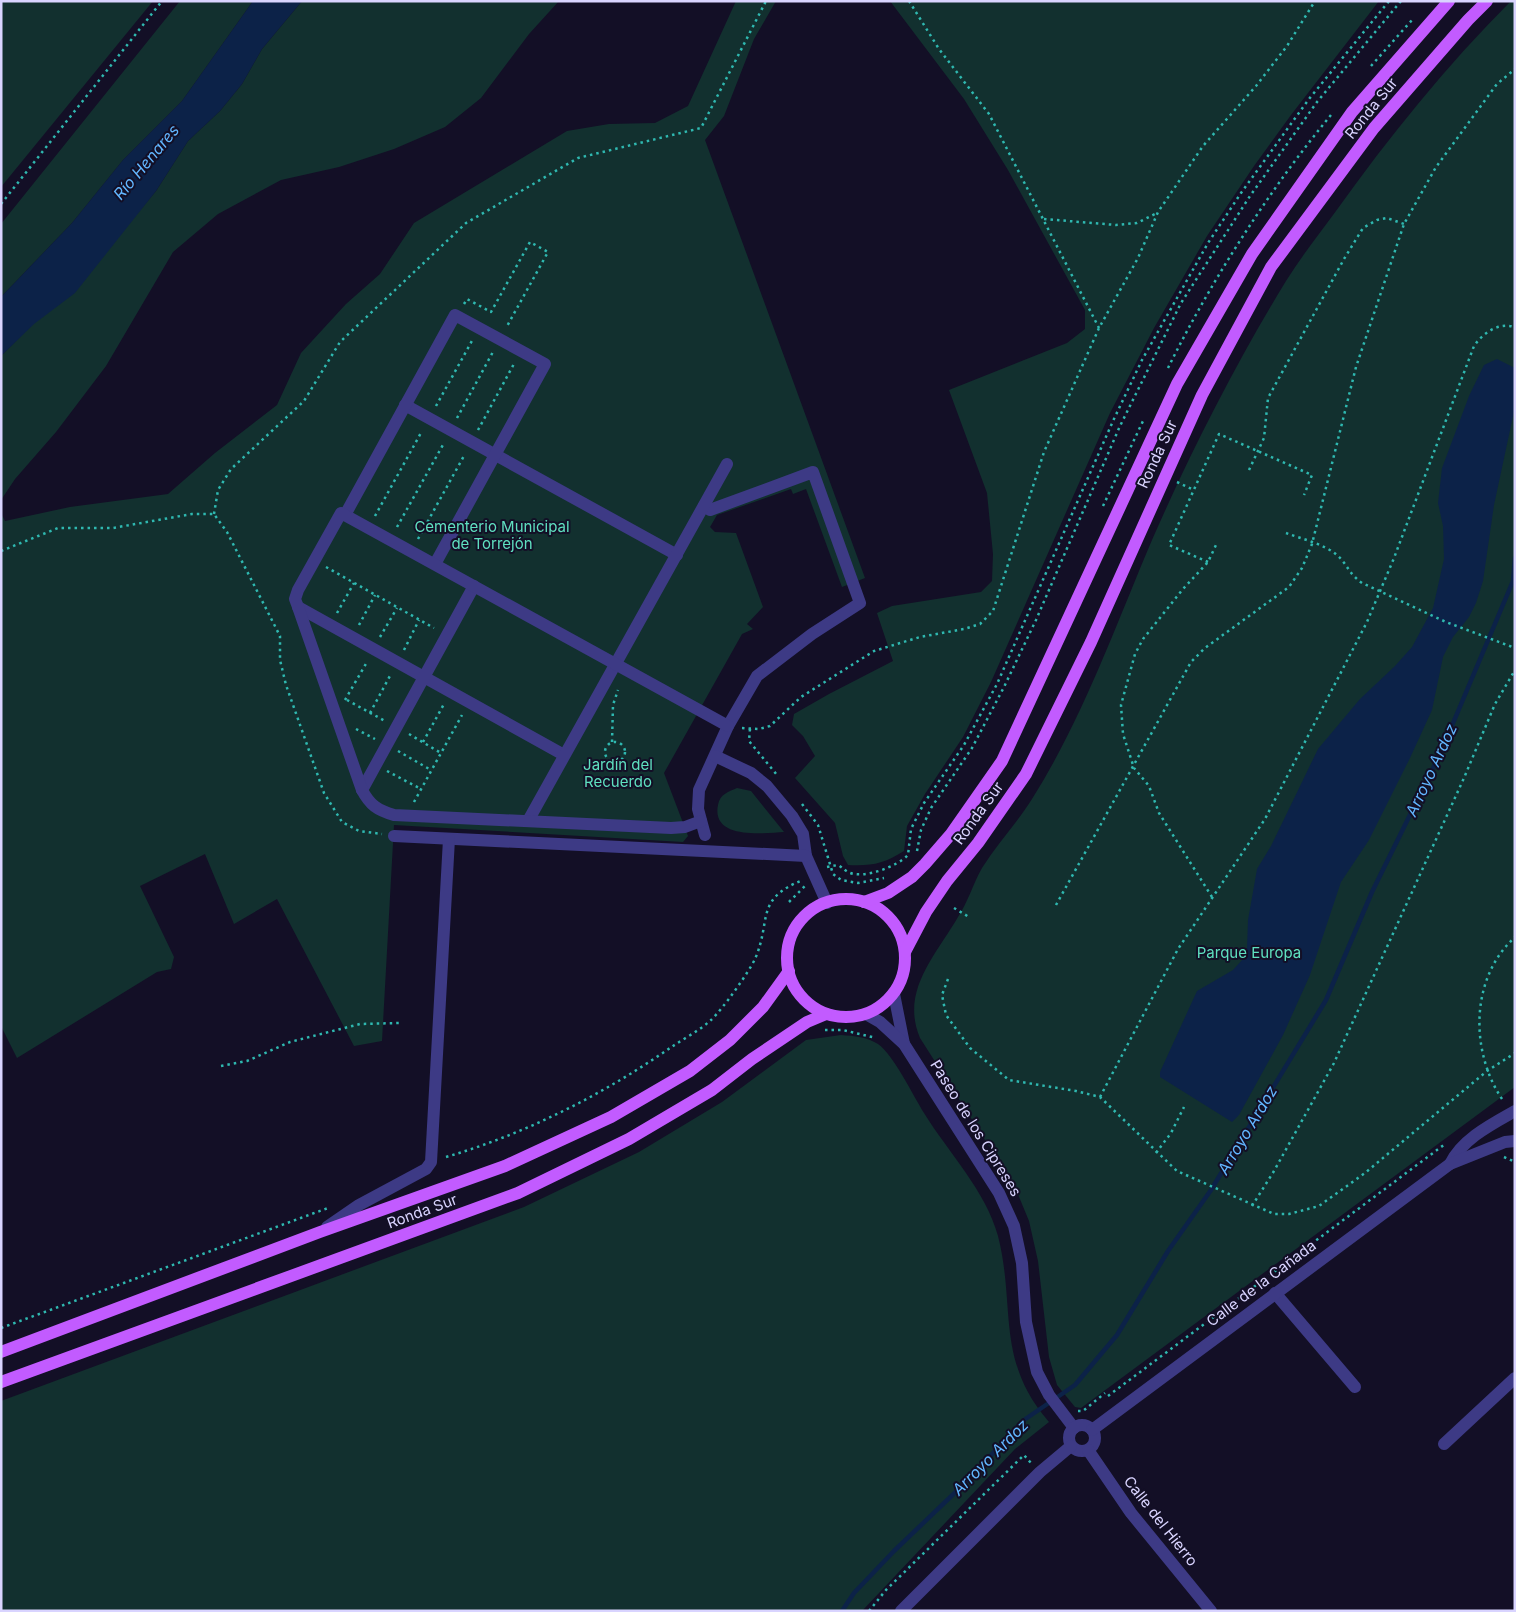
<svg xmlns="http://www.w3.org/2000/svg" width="1516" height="1612" font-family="Inter,sans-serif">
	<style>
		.green { fill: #12302f }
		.water { fill: #0c2248 }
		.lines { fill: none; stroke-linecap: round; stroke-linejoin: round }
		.stream { stroke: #0c2248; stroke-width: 4.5 }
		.path { stroke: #2fb8b0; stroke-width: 2.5; stroke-dasharray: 2.5 4; stroke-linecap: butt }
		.minor { stroke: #3d3a85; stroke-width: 12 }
		.major { stroke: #c25bff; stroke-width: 12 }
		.labels { text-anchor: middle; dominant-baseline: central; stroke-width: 4; stroke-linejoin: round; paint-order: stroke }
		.street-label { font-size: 15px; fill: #d9d4ff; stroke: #130f26 }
		.park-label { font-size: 15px; fill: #5fe0c0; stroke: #130f26 }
		.water-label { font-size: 16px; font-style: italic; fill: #62b6ff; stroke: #130f26 }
	</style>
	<rect width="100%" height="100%" fill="#130f26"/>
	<g class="green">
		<polygon points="1,1 153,1 1,187"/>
		<polygon points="180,1 253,1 182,101 123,160 72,223 1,297 1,224"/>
		<polygon points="302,1 559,1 529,34 481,98 445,127 394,149 339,167 281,180 218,214 173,252 106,366 56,432 15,479 1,500 1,356 121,233 156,191 188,141 220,111 242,84 262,49"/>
		<polygon points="736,1 776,1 754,39 724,116 705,140 865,578 842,587 806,489 793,494 791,489 717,515 710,527 715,532 736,533 763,607 747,624 753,629 742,634 664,773 688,836 683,842 394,825 382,1041 354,1046 277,899 234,924 205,854 140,886 174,957 171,969 157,972 17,1058 1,1026 1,513 5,521 70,507 168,494 215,453 277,405 301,353 346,304 380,274 414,223 567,131 609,124 655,123 688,106"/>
		<path d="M890 1H1379L1291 115 1254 166 1207 236 1154 328 1110 413 991 682 963 737 925 794 907 826 904 851C883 864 872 866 848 865L843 856 835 823 795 778 815 756 803 736 792 725 794 714 829 694 893 661 877 613 892 606 981 592 992 581 993 554 987 493 949 390 1067 343 1085 329V310L1008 170 964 99Z"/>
		<path d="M1511 1H1515V1087L1081 1408 1075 1407 1057 1385 1049 1357 1038 1261 1029 1221 1015 1187 920 1038C900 991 936 955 958 917 968 902 973 884 982 868 997 844 1017 823 1032 799 1083 718 1115 627 1152 540 1191 451 1236 363 1286 281 1301 257 1319 234 1336 211 1389 137 1446 66 1511 1Z"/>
		<path d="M737 788 751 791 784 832C764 833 711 840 718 805 720 794 728 792 737 788Z"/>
		<path d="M841 1035C854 1036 867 1037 878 1044 893 1054 914 1097 924 1113 948 1152 986 1191 998 1236 1016 1307 995 1360 1049 1422L1015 1449 862 1611H1V1401L524 1207 639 1152 722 1102 806 1040Z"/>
	</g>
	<g class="water">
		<polygon points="253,1 302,1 262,49 242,84 220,111 188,141 156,191 75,293 34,324 1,356 1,297 72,223 123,160 182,101"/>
		<polygon points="1497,359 1515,368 1515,407 1494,505 1483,581 1476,603 1469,617 1453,637 1443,657 1432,710 1410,758 1369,840 1341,882 1310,975 1283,1035 1239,1115 1232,1122 1160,1077 1160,1072 1197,991 1233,970 1243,959 1247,949 1248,920 1257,869 1271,846 1318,749 1360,699 1395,666 1412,647 1433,608 1444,559 1443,526 1438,503 1442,468 1469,396 1484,365"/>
	</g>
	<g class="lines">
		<polyline class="stream" points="842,1611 854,1593 894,1551 964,1484 1024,1420 1075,1385 1117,1335 1168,1251 1211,1190 1326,1000 1372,892 1440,754 1513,581 1515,558"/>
		<g class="path">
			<polyline points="909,1 939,49 989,114 1099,328"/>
			<polyline points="1371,66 1412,20"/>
			<polyline points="1,204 162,1"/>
			<polyline points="1044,219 1116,225 1137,223 1157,213"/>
			<polyline points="464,304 467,299 491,312 530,242 548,252 506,328"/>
			<path d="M1168 368C1211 281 1269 190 1331 115"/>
			<polyline points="436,406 473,339"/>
			<polyline points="457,418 494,350"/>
			<polyline points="478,430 515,362"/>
			<polyline points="1249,470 1264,438 1268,398 1344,259 1363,228 1377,220 1387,218 1404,224"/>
			<polyline points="1177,482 1194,490"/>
			<polyline points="1103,506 1143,421"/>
			<polyline points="214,514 218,490 231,469 304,401 340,342 466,223 578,158 701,128 766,1"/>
			<polyline points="375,516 422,431"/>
			<polyline points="397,527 444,443"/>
			<path d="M1286 533C1302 539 1324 544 1337 555 1348 565 1348 573 1362 583L1446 622 1515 648"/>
			<polyline points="418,539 465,454"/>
			<polyline points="1,551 58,528 113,528 192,514 214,514 227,532 280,636 280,660 286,685 324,793 342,822 359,831 382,834"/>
			<polyline points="1208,562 1169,545 1219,434 1312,475 1304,495"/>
			<polyline points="326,567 434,628"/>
			<polyline points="337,613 354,583"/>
			<polyline points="359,625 375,595"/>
			<polyline points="380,637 397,608"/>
			<polyline points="404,650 419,620"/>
			<polyline points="345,700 367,662"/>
			<polyline points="347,700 385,721"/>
			<polyline points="370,713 391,674"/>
			<polyline points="742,728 759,729 770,726 801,697 874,651 920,637 964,629 980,624 993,611 1044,452 1099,328 1138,258 1158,212 1203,146 1256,86 1287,46 1315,1"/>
			<polyline points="356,729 375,739"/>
			<polyline points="750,729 749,741 777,775"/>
			<polyline points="409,734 441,753"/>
			<circle cx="615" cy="752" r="10"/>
			<polyline points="423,742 444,704"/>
			<polyline points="612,742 613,705 618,690"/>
			<polyline points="398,751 431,770"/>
			<polyline points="387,771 421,789"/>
			<polyline points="414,802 462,715"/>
			<polyline points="802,804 818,825 833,874 841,880 858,883 884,878"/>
			<polyline points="917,851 921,830 931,808 972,748 1004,687 1036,620 1120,426 1181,303 1250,196 1317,102 1401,1"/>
			<path d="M827 867 838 865C842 867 844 870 848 872 863 880 898 866 908 855L911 829 924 803 964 745 997 684 1113 421 1142 360 1208 243 1241 193 1309 99 1389 1"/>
			<polyline points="1212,897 1159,813 1149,786 1134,768 1123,734 1121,705 1135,654 1143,639 1183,589 1208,562 1216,545"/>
			<polyline points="789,902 805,886"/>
			<polyline points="1056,905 1191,662 1205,648 1289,587 1302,568 1312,544 1356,367 1404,224 1436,167 1497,84 1515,69"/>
			<polyline points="954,908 969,917"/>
			<polyline points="948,979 942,995 946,1015 970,1048 1009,1080 1076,1091 1100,1097 1177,1171 1274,1214 1289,1214 1319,1206 1365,1173 1487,1071 1515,1053"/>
			<polyline points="825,1030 843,1030 876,1038"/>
			<polyline points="221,1066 247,1061 290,1042 360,1024 401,1023"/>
			<path d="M1100 1097 1178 949 1265 819 1367 622 1394 558 1474 346C1483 333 1498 322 1515 327"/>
			<path d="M1502 1099C1470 1051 1470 978 1515 937"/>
			<polyline points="1156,1153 1171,1133 1184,1107"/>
			<path d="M446 1157C525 1134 602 1095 670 1048 683 1039 699 1031 711 1020 722 1010 749 972 755 959 772 920 754 899 803 880"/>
			<polyline points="1504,1157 1515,1162"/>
			<polyline points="1252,1206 1274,1171 1334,1063 1464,778 1495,704 1515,670"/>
			<polyline points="1,1328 328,1208"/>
			<polyline points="1108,1396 1445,1144"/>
			<polyline points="1078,1411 1083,1411 1105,1393"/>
			<polyline points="869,1611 886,1590 1024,1455 1031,1463"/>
		</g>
		<g class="minor">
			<polyline points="405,405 677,555"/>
			<polyline points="704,506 710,510 813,472 860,603 812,634 757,676 728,726 699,790 698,809 705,835"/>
			<polyline points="345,515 455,315 545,364 435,564"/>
			<polyline points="298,607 564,755"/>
			<polyline points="715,756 751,773 767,786 792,816 803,834 806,856 827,903"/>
			<polyline points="362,790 474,586"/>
			<polyline points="528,821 727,464"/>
			<path d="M701 821 685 827 671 828 394 815C377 810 370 805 362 790L298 607 295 599 298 590 341 513 728 726"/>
			<polyline points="394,836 806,856"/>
			<polyline points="894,994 904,1044"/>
			<polyline points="866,1014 880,1022 904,1044 999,1193 1014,1226 1022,1263 1026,1322 1037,1372 1049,1395 1074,1428"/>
			<path d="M1450 1164C1462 1139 1492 1124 1515 1111"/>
			<polyline points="327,1227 359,1205 426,1169 431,1162 449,839"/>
			<polyline points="1275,1293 1355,1387"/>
			<circle cx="1082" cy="1438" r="13"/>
			<polyline points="1092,1430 1450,1164 1505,1142 1515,1141"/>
			<polyline points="1444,1444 1515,1378"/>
			<polyline points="1088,1450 1131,1513 1211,1611"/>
			<polyline points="901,1611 1040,1472 1071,1446"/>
		</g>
		<g class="major">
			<circle cx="846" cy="958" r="59"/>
			<polyline points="864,902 888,893 912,877 925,864 951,834 1002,761 1177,384 1252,254 1352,112 1449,1"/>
			<polyline points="905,952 926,912 947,881 978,843 1026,774 1091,642 1202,395 1271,267 1374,128 1468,20 1487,1"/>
			<polyline points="1,1352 320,1232 505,1166 611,1117 690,1071 730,1040 763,1007 789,971"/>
			<polyline points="1,1382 518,1193 629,1139 712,1090 752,1059 807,1022 826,1014"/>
		</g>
	</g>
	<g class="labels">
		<g class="street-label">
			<text transform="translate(1371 108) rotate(-51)">Ronda Sur</text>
			<text transform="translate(1157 454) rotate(-65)">Ronda Sur</text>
			<text transform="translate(978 813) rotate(-54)">Ronda Sur</text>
			<text transform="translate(976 1128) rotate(58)">Paseo de los Cipreses</text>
			<text transform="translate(422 1211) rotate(-20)">Ronda Sur</text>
			<text transform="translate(1261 1283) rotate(-37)">Calle de la Cañada</text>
			<text transform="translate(1161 1521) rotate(52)">Calle del Hierro</text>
		</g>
		<g class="park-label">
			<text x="492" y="526">Cementerio Municipal<tspan x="492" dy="17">de Torrejón</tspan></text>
			<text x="618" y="764">Jardín del<tspan x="618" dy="17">Recuerdo</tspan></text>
			<text x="1249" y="952">Parque Europa</text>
		</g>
		<g class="water-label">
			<text transform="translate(146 162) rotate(-50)">Río Henares</text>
			<text transform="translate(1431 770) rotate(-65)">Arroyo Ardoz</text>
			<text transform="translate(1247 1130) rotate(-59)">Arroyo Ardoz</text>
			<text transform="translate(990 1457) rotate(-45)">Arroyo Ardoz</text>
		</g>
	</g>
	<rect width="1516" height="1612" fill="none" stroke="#d9d4ff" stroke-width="5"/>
</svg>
